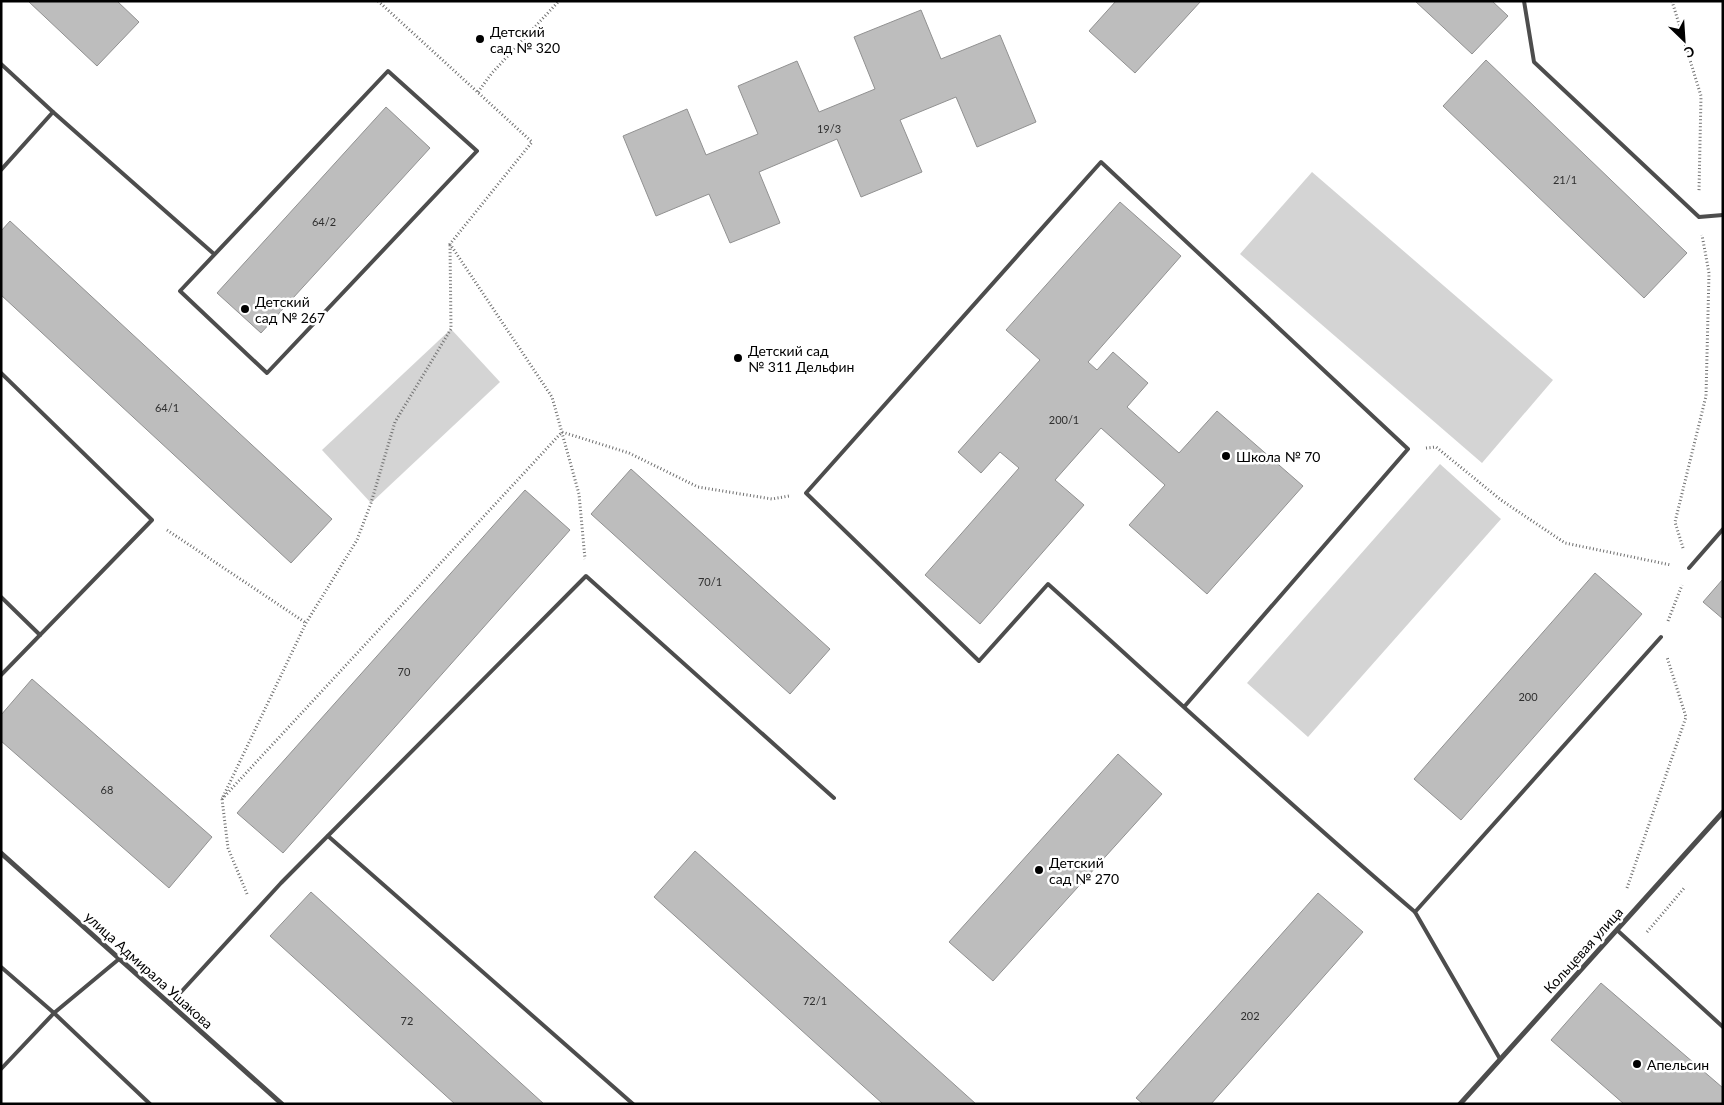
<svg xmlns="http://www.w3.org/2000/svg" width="1724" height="1105" font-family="Lato,sans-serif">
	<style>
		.green { fill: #d4d4d4 }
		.building { fill: #bdbdbd; stroke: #919191 }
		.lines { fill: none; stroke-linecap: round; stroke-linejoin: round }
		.path { stroke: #6f6f6f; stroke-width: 3; stroke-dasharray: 1 2.5; stroke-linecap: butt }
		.lane { stroke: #4d4d4d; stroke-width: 4 }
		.street { stroke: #4d4d4d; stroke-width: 5 }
		.poi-dot { fill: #000; stroke: #fff; stroke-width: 2 }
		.labels { text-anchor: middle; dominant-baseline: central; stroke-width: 5; stroke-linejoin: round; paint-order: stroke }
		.number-label { font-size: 11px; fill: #2f2f2f }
		.poi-label { font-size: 14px; fill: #000; stroke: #fff; text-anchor: start }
		.street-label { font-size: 14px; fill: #000; stroke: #fff }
	</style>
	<rect width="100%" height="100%" fill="#fff"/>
	<g class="green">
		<polygon points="1312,172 1553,380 1482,463 1240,254"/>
		<polygon points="451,329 500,382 371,503 322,450"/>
		<polygon points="1440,464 1501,519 1308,737 1247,683"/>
	</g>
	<g class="building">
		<polygon points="28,1 117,1 139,22 97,66"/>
		<polygon points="1116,1 1201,1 1135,73 1089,31"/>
		<polygon points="1415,1 1492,1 1508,16 1472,54"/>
		<polygon points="921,10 941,59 1000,35 1036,122 977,147 956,97 900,120 922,172 861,197 837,139 759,172 780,223 730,243 709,194 656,216 623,136 687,109 706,155 758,134 738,86 797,61 819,112 875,89 854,37"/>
		<polygon points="1486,60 1687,253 1644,298 1443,106"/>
		<polygon points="386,107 430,148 261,333 217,293"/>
		<polygon points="1120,202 1181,256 1088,362 1097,370 1113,352 1148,383 1127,407 1179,453 1217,411 1303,486 1207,594 1129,525 1165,485 1101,428 1055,480 1084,505 980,624 925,575 1019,468 1000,452 981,473 958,452 1040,360 1006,330"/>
		<polygon points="10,221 332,519 291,563 1,295 1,231"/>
		<polygon points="631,469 830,649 790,694 591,514"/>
		<polygon points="525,490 570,530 283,853 237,813"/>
		<polygon points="1595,573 1642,614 1461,820 1414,779"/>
		<polygon points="1723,579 1723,619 1703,602"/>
		<polygon points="32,679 212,837 169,888 1,741 1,715"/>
		<polygon points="1118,754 1162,794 993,981 949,942"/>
		<polygon points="695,851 976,1104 883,1104 654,897"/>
		<polygon points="311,892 544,1104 455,1104 270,936"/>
		<polygon points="1318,893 1363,932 1211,1104 1143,1104 1136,1098"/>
		<polygon points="1601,983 1723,1088 1723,1104 1624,1104 1551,1040"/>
	</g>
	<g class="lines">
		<g class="path">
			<polyline points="378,1 532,142 450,244 552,397 579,494 585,559"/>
			<polyline points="1672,1 1701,96 1699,191"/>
			<polyline points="478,92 492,73 559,1"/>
			<polyline points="1426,448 1436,447 1501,500 1565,543 1671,565"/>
			<polyline points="167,530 306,623"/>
			<polyline points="1683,548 1675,522 1706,396 1709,273 1702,235"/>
			<polyline points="1668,621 1682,585"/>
			<polyline points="222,799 562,432 629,453 698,487 772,499 789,496"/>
			<polyline points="1627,888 1686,717 1667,657"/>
			<polyline points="247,894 228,848 222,799 306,623 357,540 371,503 395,422 451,329 450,244"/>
			<polyline points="1647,932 1685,887"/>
		</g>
		<g class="lane">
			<polyline points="1524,1 1534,62 1699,217 1723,215"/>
			<polyline points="1,64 53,112 214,254"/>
			<polygon points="388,71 477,151 267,373 180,291"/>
			<polyline points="1,170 53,112"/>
			<polyline points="1,373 152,520 1,675"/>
			<polyline points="1689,568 1723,529"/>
			<polyline points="1,597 40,635"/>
			<path d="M1184 707 1408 449 1101 162 806 493 979 661 1048 584C1170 694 1290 805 1415 912"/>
			<polyline points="328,836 633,1104"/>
			<polyline points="1617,930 1723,1027"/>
			<polyline points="1,967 54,1013 150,1104"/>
			<polyline points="170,1004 281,883 586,576 834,798"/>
			<polyline points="1500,1059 1415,912 1661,637"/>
			<polyline points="1,1069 54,1013 119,959"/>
		</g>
		<g class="street">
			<polyline points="1,853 282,1104"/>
			<polyline points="1460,1104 1723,812"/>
		</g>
	</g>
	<g class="poi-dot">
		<circle cx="480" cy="39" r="5"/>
		<circle cx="245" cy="309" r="5"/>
		<circle cx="738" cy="358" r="5"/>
		<circle cx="1226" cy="456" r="5"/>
		<circle cx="1039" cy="870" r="5"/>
		<circle cx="1637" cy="1064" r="5"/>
	</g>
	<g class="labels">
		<g class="number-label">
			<text x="829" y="128">19/3</text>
			<text x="1565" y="179">21/1</text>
			<text x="324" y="221">64/2</text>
			<text x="167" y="407">64/1</text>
			<text x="1064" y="419">200/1</text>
			<text x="710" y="581">70/1</text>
			<text x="404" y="671">70</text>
			<text x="1528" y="696">200</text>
			<text x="107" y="789">68</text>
			<text x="815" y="1000">72/1</text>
			<text x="1250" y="1015">202</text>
			<text x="407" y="1020">72</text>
		</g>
		<g class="poi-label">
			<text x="490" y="31">Детский<tspan x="490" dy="16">сад № 320</tspan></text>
			<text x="255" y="301">Детский<tspan x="255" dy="16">сад № 267</tspan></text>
			<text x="748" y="350">Детский сад<tspan x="748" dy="16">№ 311 Дельфин</tspan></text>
			<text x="1236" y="456">Школа № 70</text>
			<text x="1049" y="862">Детский<tspan x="1049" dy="16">сад № 270</tspan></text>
			<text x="1647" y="1064">Апельсин</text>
		</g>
		<g class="street-label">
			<text transform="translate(1583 950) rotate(-48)">Кольцевая улица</text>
			<text transform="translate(149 970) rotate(42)">улица Адмирала Ушакова</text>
		</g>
	</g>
	<rect width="1724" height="1105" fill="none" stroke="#000000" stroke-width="5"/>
	<g transform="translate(1684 40) rotate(155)" stroke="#ffffff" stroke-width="4" paint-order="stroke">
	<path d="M0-4L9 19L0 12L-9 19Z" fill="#000000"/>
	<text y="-8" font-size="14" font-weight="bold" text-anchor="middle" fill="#000000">С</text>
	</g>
</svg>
